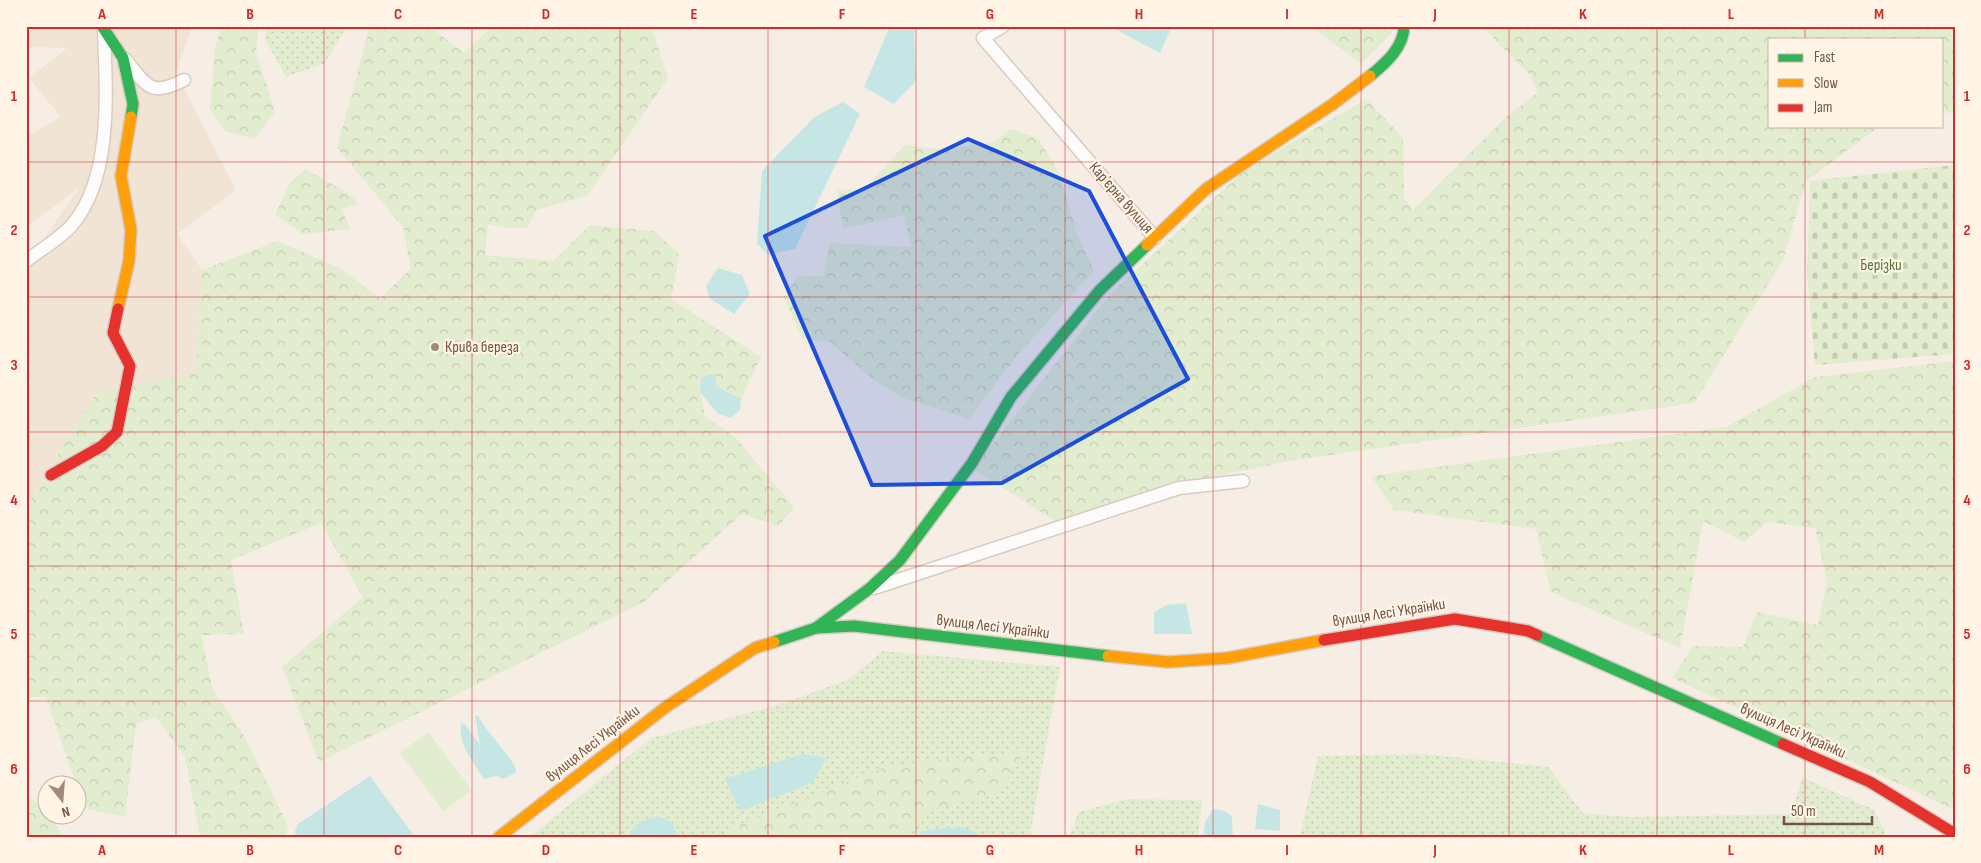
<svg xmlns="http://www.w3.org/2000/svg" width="1981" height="863" font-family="'Sofia Sans Condensed',sans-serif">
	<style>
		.residential { fill: #f2e4d4 }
		.green { fill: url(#green-dots) }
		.forest { fill: url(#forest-crowns) }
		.cemetery { fill: url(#cemetery-stones) }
		.pitch { fill: #e2eccf }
		.water { fill: #c6e6e6 }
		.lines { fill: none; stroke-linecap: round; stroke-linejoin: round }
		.street-casing { stroke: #d7cbc3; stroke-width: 15 }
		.fast-casing { stroke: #d6cbc2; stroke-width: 14 }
		.slow-casing { stroke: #d6cbc2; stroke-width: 14 }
		.jam-casing { stroke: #d6cbc2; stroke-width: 14 }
		.street { stroke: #fefcfb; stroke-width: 12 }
		.fast { stroke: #30b455; stroke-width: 11 }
		.slow { stroke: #ff9f0a; stroke-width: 11 }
		.jam { stroke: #e5322d; stroke-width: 11 }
		.marked { fill: #1d4ed8; fill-opacity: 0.2; stroke: #1d4ed8; stroke-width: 4; stroke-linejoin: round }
		.grid { fill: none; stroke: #d62828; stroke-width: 1; stroke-opacity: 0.55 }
		.poi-dot { fill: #a28a7e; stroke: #fff4e5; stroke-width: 2 }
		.labels { text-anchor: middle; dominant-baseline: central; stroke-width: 4.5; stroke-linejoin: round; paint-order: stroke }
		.street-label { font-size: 16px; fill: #745446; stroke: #fff4e5 }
		.park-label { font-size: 16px; fill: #537a3d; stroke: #fff4e5 }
		.poi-label { font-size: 16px; fill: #745446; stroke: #fff4e5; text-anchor: start }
		.neatline { fill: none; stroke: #d62828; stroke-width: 2 }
		.grid-label { font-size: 16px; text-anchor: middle; font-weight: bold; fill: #d62828 }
	</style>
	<defs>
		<pattern id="green-dots" width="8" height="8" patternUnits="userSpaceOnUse" patternTransform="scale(1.25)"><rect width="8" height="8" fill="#e2eccf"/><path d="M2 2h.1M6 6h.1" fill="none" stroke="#c5ccb3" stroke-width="1.8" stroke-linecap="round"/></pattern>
		<pattern id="forest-crowns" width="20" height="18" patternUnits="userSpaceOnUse" patternTransform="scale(1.25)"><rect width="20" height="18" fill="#e2eccf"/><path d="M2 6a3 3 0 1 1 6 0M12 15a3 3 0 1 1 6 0" fill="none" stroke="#c5ccb3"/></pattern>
		<pattern id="cemetery-stones" width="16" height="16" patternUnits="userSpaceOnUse" patternTransform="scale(1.25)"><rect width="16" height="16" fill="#e2eccf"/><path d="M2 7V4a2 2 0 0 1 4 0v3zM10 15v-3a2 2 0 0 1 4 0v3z" fill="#c5ccb3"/></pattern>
	</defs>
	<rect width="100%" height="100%" fill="#f6eee5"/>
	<polygon class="residential" points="26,26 192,26 176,73 236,190 177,234 202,270 196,374 96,393 26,507 26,265 79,188 26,227 26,137 61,117 29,78 67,48 26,47"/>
	<g class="green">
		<polygon points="267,26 347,26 324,64 286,77 265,39"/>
		<polygon points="883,651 1060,667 1031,830 1032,837 530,837 651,738 778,705 847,680"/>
		<polygon points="1423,754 1548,767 1583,813 1629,817 1792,814 1802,777 1874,810 1888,837 1300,837 1318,756"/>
		<polygon points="1127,799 1202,800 1198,837 1069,837 1079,812"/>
	</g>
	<g class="forest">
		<polygon points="222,26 259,26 256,52 275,112 254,139 225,131 210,109 215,47"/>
		<polygon points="370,26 429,26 464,53 492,26 651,26 668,78 587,196 536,210 527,228 505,228 488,224 485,255 553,261 590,225 654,231 679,254 671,299 761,357 741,399 716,386 715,373 701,377 700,392 705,416 735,437 794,507 779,526 742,514 644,602 319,762 282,667 363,597 321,523 231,560 244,634 201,635 213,690 243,734 288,826 286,837 200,837 185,757 156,717 136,724 125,817 84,808 78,786 76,785 46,697 26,697 26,507 96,393 196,373 202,270 277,241 338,267 380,298 411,269 403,227 337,148"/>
		<polygon points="1316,26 1392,26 1392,33 1361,64 1315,29"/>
		<polygon points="1482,26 1955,26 1955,112 1942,113 1942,39 1770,39 1770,126 1880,126 1806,181 1783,260 1694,403 1295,460 1186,482 1058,523 973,469 1111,293 1245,170 1366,99 1403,138 1404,198 1413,210 1507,116 1538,92 1531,76"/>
		<polygon points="1010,129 1038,138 1060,175 1076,231 1094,271 1020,352 969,419 903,398 874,380 830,342 802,339 784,297 797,277 823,276 830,243 912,247 903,215 843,229 837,189 863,190 905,145 937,149 995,142"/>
		<polygon points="305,169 348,193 359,204 342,209 350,229 304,234 275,215 290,183"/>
		<polygon points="1955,361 1955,810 1672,678 1693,646 1743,647 1757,612 1818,625 1827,580 1815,528 1767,522 1744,542 1703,521 1680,648 1551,592 1536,529 1394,510 1371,476 1726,427 1815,377"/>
		<polygon points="1025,751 998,793 929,810 906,831 903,837 733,837 728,829 891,765"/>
		<polygon points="26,795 47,810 48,816 52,816 63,837 26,837"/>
	</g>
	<polygon class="cemetery" points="1955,165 1955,354 1815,365 1807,275 1810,181"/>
	<polygon class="pitch" points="428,732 472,790 443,811 400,753"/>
	<g class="water">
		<polygon points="890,26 919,26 914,31 916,81 894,104 864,87"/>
		<polygon points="1109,26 1172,26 1160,53"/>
		<polygon points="843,102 860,114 795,249 768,255 757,244 762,171 814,117"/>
		<polygon points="718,268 742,275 750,294 734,314 709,298 706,286"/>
		<polygon points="716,373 716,386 741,399 740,410 731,418 718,414 700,392 701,377"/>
		<polygon points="1186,603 1192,634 1154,634 1154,612 1166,605"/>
		<path d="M478 715C488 735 506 749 516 769L515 773 503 779 496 776 484 779C473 763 458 743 461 723L465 724 480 745 475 716Z"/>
		<polygon points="803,754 826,758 813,782 740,811 725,779"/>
		<polygon points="370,776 415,837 296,837 295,831 298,824"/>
		<polygon points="1258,804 1280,810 1280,831 1255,829"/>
		<polygon points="1213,809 1225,811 1232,817 1233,837 1203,837 1205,822"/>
		<path d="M661 817 672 822 676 832 675 837H628C634 822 646 819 661 817Z"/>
		<polygon points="964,827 981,837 916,837 927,830"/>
	</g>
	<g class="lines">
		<defs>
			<g id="street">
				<polyline points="1003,26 983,38 1155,238"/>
				<path d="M125 59C147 85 149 98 184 80"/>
				<path d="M26 261C40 250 61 238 72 225 113 177 106 91 104 31"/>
				<polyline points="874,588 1179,488 1243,481"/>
			</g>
			<g id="fast">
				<polyline points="102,26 123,58 133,104 131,117"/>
				<path d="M1370 76C1386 63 1404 47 1404 26"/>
				<polyline points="816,628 869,589 900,560 972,463 1011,397 1100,290 1147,245"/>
				<polyline points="1537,635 1783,744"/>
				<polyline points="774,642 816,628 854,626 1108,656"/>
			</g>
			<g id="slow">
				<polyline points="1147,245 1206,189 1333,104 1370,76"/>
				<polyline points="118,309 129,261 131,230 121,176 131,117"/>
				<polyline points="1108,656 1168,662 1228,658 1324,640"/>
				<polyline points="499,837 666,707 755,648 774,642"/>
			</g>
			<g id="jam">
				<polyline points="51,475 102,446 117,432 130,366 113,333 118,309"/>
				<polyline points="1324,640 1455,619 1528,631 1537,635"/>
				<polyline points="1783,744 1870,782 1955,834"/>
			</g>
		</defs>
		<use href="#street" class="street-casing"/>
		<use href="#fast" class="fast-casing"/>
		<use href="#slow" class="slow-casing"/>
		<use href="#jam" class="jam-casing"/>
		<use href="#street" class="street"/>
		<use href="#fast" class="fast"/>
		<use href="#slow" class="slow"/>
		<use href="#jam" class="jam"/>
	</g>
	<path class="marked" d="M968 139 1089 191 1188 379 1002 483 872 485 765 236Z"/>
	<path class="grid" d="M176 26V837M324 26V837M472 26V837M620 26V837M768 26V837M916 26V837M1065 26V837M1213 26V837M1361 26V837M1509 26V837M1657 26V837M1805 26V39M1805 126V837M26 162H1955M26 297H1955M26 432H1955M26 566H1955M26 701H1955"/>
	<circle class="poi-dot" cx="435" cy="347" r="5"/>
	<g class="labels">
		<g class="street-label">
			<text transform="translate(1121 198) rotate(49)">Карʼєрна вулиця</text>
			<text transform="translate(1389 613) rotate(-9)">вулиця Лесі Українки</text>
			<text transform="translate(993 627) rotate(7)">вулиця Лесі Українки</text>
			<text transform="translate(1793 731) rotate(24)">вулиця Лесі Українки</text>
			<text transform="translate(593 744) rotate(-38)">вулиця Лесі Українки</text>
		</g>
		<g class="park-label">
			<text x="1881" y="265">Берізки</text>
		</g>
		<g class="poi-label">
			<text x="445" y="347">Крива береза</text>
		</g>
	</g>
	<rect width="1981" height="863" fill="none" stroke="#fff4e5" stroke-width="55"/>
	<rect x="1768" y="38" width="175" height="90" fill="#fff4e5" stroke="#c7b4a5"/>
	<rect x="1778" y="54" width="25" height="8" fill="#30b455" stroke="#c7b4a5"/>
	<text x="1814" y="62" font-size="15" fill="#745446">Fast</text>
	<rect x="1778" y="79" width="25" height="8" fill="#ff9f0a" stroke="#c7b4a5"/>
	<text x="1814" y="88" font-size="15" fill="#745446">Slow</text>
	<rect x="1778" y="104" width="25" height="8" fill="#e5322d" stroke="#c7b4a5"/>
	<text x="1814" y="112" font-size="15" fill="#745446">Jam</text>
	<g transform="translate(62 800) rotate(163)"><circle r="24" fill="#fff4e5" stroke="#c7b4a5"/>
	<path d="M0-4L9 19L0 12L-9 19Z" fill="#a28a7e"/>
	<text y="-8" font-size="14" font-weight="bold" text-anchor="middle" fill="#745446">N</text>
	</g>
	<path d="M1784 816v8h88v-8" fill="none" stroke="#745446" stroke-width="2.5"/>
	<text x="1791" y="816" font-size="15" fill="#745446" stroke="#fff4e5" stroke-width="4" paint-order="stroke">50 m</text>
	<rect x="28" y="28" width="1926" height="808" class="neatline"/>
	<g class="grid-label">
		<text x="102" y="19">A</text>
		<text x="250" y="19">B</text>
		<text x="398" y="19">C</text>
		<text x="546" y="19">D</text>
		<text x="694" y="19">E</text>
		<text x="842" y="19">F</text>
		<text x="990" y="19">G</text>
		<text x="1139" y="19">H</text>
		<text x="1287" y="19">I</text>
		<text x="1435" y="19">J</text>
		<text x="1583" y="19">K</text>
		<text x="1731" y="19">L</text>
		<text x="1879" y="19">M</text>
		<text x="14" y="101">1</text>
		<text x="1967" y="101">1</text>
		<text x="14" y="235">2</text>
		<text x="1967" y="235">2</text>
		<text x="14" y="370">3</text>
		<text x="1967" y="370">3</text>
		<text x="14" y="505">4</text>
		<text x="1967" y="505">4</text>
		<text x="14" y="639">5</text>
		<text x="1967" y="639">5</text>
		<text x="14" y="774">6</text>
		<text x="1967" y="774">6</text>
		<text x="102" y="855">A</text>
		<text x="250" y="855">B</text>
		<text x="398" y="855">C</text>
		<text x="546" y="855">D</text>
		<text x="694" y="855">E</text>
		<text x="842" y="855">F</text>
		<text x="990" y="855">G</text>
		<text x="1139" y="855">H</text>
		<text x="1287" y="855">I</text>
		<text x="1435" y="855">J</text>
		<text x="1583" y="855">K</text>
		<text x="1731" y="855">L</text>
		<text x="1879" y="855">M</text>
	</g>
</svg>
